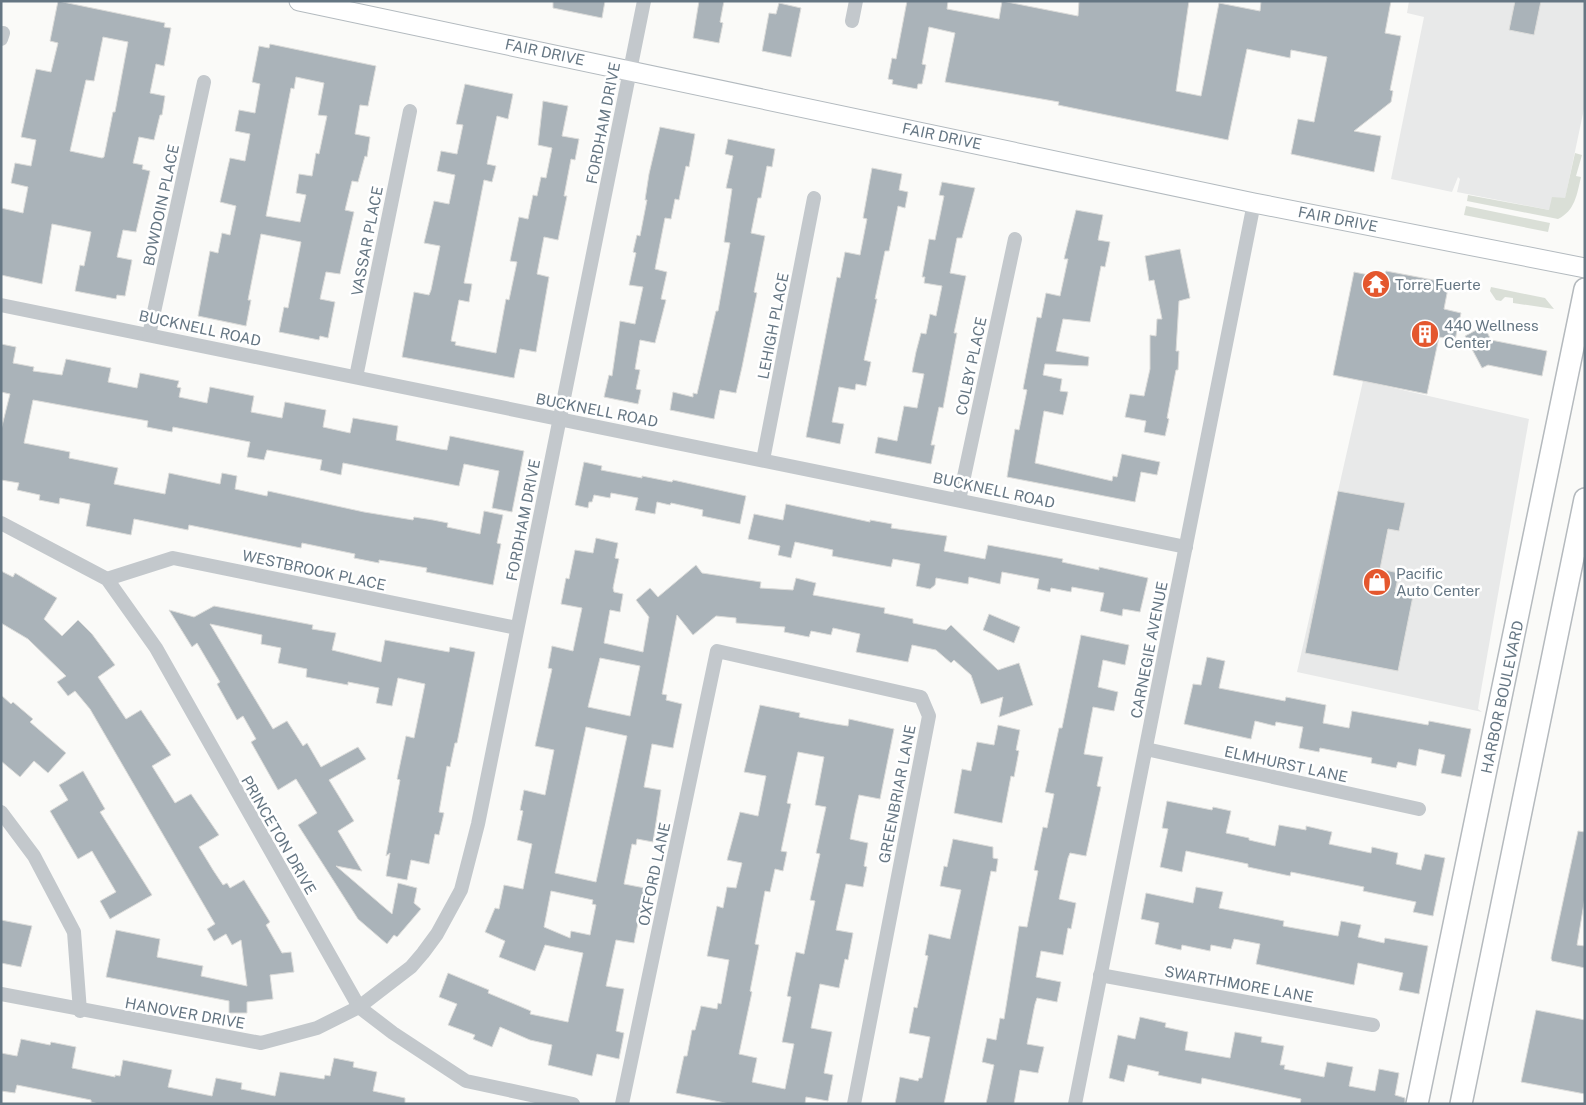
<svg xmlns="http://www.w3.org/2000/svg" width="1586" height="1105" font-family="'Public Sans',sans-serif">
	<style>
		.built { fill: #e8e9e9 }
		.green { fill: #dadfd7 }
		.building { fill: #aab3b9; stroke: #dcdcda; fill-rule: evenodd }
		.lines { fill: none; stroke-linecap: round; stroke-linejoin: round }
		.secondary-casing { stroke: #b3babf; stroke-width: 21 }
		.primary-casing { stroke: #b5babe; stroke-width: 24 }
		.street { stroke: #c3c8cc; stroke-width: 14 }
		.secondary { stroke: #fff; stroke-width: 19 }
		.primary { stroke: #fff; stroke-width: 21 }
		.labels { text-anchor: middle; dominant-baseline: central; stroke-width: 5; stroke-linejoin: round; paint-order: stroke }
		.street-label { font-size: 15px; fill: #657683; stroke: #fff }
		.poi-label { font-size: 15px; fill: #657683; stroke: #fff; text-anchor: start }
	</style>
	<rect width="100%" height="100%" fill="#fafaf8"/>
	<g class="built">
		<polygon points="1409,1 1585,1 1585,104 1565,199 1549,210 1457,192 1460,179 1458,177 1452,192 1391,179 1424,17 1407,13"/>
		<polygon points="1363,381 1529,419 1480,696 1478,709 1482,712 1297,672"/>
	</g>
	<g class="green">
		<path d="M1575 153 1582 155 1576 176 1581 177C1577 194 1575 211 1558 219L1467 201 1468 195 1549 210 1552 197 1565 198Z"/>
		<polygon points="1466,206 1550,223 1548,232 1464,215"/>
		<polygon points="1491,287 1545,298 1554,309 1513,303 1513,298 1505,297 1501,301 1496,300 1490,291"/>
	</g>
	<g class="building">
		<path d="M58 1 165 23 164 27 171 28 164 66 156 64 150 93 165 96 162 115H160L154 140 139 137 133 163 143 165 142 169 150 171 136 232 123 230 117 257 132 260 125 296 117 295 116 299 75 291 80 265 84 266 91 232 52 224 42 284 1 275V208L23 213 28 187 11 183 15 163 31 166 36 140 21 137 36 69 51 72 58 43 50 41ZM103 37 128 42 115 112H113L104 157 102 158 70 151 86 80 94 81Z"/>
		<polygon points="553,1 605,1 602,18 553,8"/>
		<polygon points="699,1 724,1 720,22 723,23 719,43 693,38"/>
		<polygon points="907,1 948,1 947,9 999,19 1002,1 1078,16 1079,1 1189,1 1176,91 1201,96 1219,3 1260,11 1261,1 1391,1 1385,33 1401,36 1390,90 1393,91 1391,102 1354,131 1381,136 1374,172 1291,154 1298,119 1314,122 1327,57 1291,50 1290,58 1247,49 1228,140 1058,105 1059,102 945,82 955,33 929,27 922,64 926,65 922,84 918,84 917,89 892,84 893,80 888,79 892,58 896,59"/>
		<polygon points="1515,1 1541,1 1534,35 1509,30"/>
		<polygon points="779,3 801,8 791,57 762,51 769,13 776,14"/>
		<path d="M270 44 376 66 368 106 360 105 355 134 370 137 367 157 365 156 358 182 352 181 345 210 354 212 340 274 326 272 320 299 335 302 328 338 320 336 319 340 279 332 284 307 288 308 301 242 261 234 248 300H251L246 326 198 316 210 251 218 253 222 233 230 235 236 206 220 202 230 158 245 161 250 134 235 131 239 110 255 113 260 84 252 82 259 46 269 48ZM296 77 324 83 318 115 327 116 319 154 316 153 312 176 299 174 296 193 306 195 300 222 266 216 291 88 294 89Z"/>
		<polygon points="465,84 513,94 508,119 497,116 487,164 496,166 492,182 484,180 464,283 472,284 469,302 459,300 451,341 456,342 455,345 496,353 506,299 509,300 517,262 510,261 519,217 528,219 533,195 537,196 541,177 546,178 552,148 538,145 543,101 568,106 562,136 579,139 575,160 571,159 564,196 567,196 558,240 544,237 537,274 549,277 536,352 520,349 514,378 402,357 414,292 429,295 431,290 440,246 424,243 434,201 449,204 455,175 437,171 441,151 457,154 463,125 456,124"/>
		<polygon points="660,127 695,134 689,167 686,166 679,200 675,199 671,219 665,218 655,269 667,272 661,299 666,300 655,343 640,340 635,369 640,370 636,389 641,390 638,404 604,397 609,375 612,376 620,321 635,324 643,287 629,285 636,253 633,252 637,235 640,236 647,200 645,200 649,174"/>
		<polygon points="728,139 775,149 772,167 767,166 761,198 758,198 751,233 765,236 754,292 757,293 742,367 736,393 720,390 714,419 670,410 673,392 693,397 693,393 697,394 716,311 718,311 730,243 724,242 732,189 726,188 733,156 725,154"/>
		<polygon points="872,168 902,174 899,190 908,192 905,208 898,206 889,251 885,251 875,299 877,299 864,360 871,362 866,386 856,384 855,390 839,387 832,422 844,424 840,444 806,437 837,277 840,278 845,252 860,255 867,219 863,218"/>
		<polygon points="942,182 975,188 962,238 957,238 950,273 966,276 954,333 957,333 943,408 939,407 931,445 935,445 931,464 875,453 878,437 897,441 904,406 917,408 924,374 912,372 916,352 921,333 926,334 930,314 936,316 942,286 924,283 925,277 922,277 929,239 935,240 944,196 939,195"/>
		<polygon points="1076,210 1103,215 1098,240 1110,242 1105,267 1101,266 1090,322 1063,319 1056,351 1089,357 1088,366 1045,364 1043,375 1062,379 1060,391 1068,392 1063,415 1044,411 1035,463 1112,481 1113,476 1117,477 1122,454 1160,462 1157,475 1141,472 1135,502 1007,477 1015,429 1019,430 1027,390 1023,389 1037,317 1041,318 1046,293 1060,296 1068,259 1064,259"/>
		<polygon points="1180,249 1190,298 1179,301 1176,351 1179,351 1178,370 1176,370 1167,418 1169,419 1165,436 1144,432 1146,421 1125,417 1130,394 1144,396 1150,369 1150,335 1156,336 1157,319 1162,319 1154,280 1149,281 1145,256"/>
		<polygon points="1386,271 1449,283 1444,309 1461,313 1455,340 1439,337 1427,394 1333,375 1354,272 1384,278"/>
		<polygon points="1484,326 1491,340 1547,351 1542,376 1488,365 1482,368 1465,336"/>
		<polygon points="1,344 16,347 13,363 34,367 33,371 62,375 66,359 111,368 108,382 137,388 140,373 179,381 177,387 181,388 179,397 207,403 210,387 254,396 251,412 282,418 285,402 326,410 323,427 350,433 353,418 398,426 396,440 440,449 447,450 450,436 524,451 512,512 492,508 499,471 464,464 459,486 343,463 341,475 320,470 322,460 267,450 264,460 247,457 250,442 173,427 172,432 147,427 148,421 33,400 24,443 70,452 69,458 118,468 114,484 165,494 169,473 220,484 222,473 237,476 235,489 267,496 268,491 364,512 413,520 414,517 433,520 448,523 447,527 480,534 484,511 503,515 497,543 501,544 493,585 426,572 427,568 398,563 379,560 379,563 354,558 355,554 302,543 301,548 189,525 188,530 134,519 131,535 86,526 90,504 60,498 59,504 39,500 40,495 17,490 19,483 1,480 1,430 10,394 1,392"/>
		<polygon points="584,462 602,466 601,470 642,478 642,476 672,482 673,480 746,496 740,524 702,516 703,510 671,503 670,505 657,502 655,514 635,510 638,498 611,493 610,498 594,495 592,502 589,502 588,508 575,505"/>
		<polygon points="1338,491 1405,503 1399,531 1388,529 1380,569 1399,573 1395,592 1413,596 1398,671 1305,653"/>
		<polygon points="786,504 870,522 870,520 892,524 891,528 947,536 944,551 985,559 988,545 1063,559 1062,562 1099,570 1099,567 1148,578 1140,612 1123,609 1122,616 1100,611 1104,593 1072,587 1071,592 1051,588 1050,592 1037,589 1039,579 1002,572 1000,584 969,577 968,584 936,578 935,585 930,589 916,586 920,564 893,559 891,567 832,556 833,550 795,542 791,558 778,555 780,546 748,539 754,514 783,520"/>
		<path d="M596 538 618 543 615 558 619 559 613 588 614 592 623 594 620 612 610 610 604 643 643 652 649 617 636 600 650 588 658 597 696 565 702 573 761 582 760 588 793 590 796 578 816 583 813 595 885 608 884 613 913 619V623L946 630 951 625 998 670 1019 663 1033 705 999 717 1003 697 981 704 971 675 954 660 951 663 936 650 912 645 908 662 856 652 860 634 833 628 831 635 811 631 809 637 784 632 785 627 736 623V618L716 616 693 635 677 615 662 694 667 695 666 700 682 704 673 748 652 744 644 787 661 790 653 842 637 839 636 845 632 844 624 884 645 888 634 943 616 940 606 986 624 989 616 1031 624 1033 619 1059 597 1054 592 1076 548 1065 552 1045 530 1040 500 1027 492 1047 473 1039 475 1035 448 1025 457 1004 439 997 448 973 489 990 488 993 531 1011 530 1014 568 1022 583 953 545 945 535 971 499 957 505 941 485 932 495 908 499 909 504 885 523 889 532 844 517 840 523 811 520 810 524 790 545 795 554 750 535 746 552 669 548 668 552 646 573 651 582 608 561 604 566 578 569 579 575 550 593 553ZM600 658 640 666 630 716 588 707ZM586 727 627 736 596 882 555 873ZM551 891 593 900 592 904 596 905 590 935 571 931 570 938 544 927Z"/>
		<polygon points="1,571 13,577 15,573 57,598 44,619 62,636 78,620 92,634 115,665 98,677 126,719 141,710 171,755 152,766 175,803 191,794 219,835 199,847 213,870 223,885 227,883 230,888 244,880 270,922 266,925 282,953 291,952 294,972 270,975 273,999 247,1002 247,1013 229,1013 229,1001 106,977 116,930 160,939 157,957 203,966 201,976 247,986 241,940 232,945 226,934 214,941 207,929 215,924 90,709 75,691 68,696 57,682 66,676 28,639 1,623"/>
		<polygon points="214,606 313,625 312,629 336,633 332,650 381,662 385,640 449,652 450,647 475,652 457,743 455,743 450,767 447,766 439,812 444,813 439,835 435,834 429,864 411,860 407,880 386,876 390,853 386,856 400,780 397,779 406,736 414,738 425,684 398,678 392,706 376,703 379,688 348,682 348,685 306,677 307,669 278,663 281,648 261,644 262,635 210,624 273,729 287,721 303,746 307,743 321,767 358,747 366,759 329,780 354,821 338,831 362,871 336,866 392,914 398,883 417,888 414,903 421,909 397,937 394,935 387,944 358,919 298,825 317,813 296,779 278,790 251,742 256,739 243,716 237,720 217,684 220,682 197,643 192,647 169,610 194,617"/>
		<polygon points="989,614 1020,627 1014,643 983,630"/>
		<polygon points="1081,635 1129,645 1125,665 1103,660 1098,687 1118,692 1114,711 1093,707 1084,754 1103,757 1097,786 1101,787 1086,856 1070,853 1068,858 1059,899 1076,903 1071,929 1068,928 1063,955 1041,951 1036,977 1061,982 1057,1002 1037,998 1035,1004 1027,1044 1044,1047 1038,1073 1020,1070 1014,1104 986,1104 994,1065 982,1062 987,1038 996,1040 1000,1018 1004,1019 1019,926 1027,927 1038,871 1034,870 1043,827 1047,828 1054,794 1045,792 1059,728 1062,728"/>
		<polygon points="1207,657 1225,661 1219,688 1285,701 1286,697 1326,705 1323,723 1349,728 1352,711 1428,725 1429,721 1471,729 1461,777 1441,773 1445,755 1419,749 1416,766 1398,762 1396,768 1371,763 1372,758 1320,748 1319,752 1299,748 1303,727 1276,722 1275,726 1255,721 1251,739 1184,724 1193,684 1201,685"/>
		<polygon points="1,695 11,704 13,702 33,719 30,722 66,753 48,773 34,761 20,777 1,761"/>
		<path d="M760 705 800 713 799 717 829 723 848 726 849 719 894 729 880 799 859 795 855 813 850 839 868 843 864 866 867 867 863 887 846 884 836 930 853 933 848 960 845 959 839 988 820 984 811 1028 832 1032 824 1073 833 1075 828 1101 806 1097 805 1104H730L676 1093 684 1056H687L692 1030H695L701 1006 717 1009 718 1003 721 1004 729 960 707 956 717 906 723 908 727 887 736 888 742 863 727 860 740 812 758 816 766 776 744 772ZM798 752 824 757 815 805 826 807 816 853 820 854 810 900 815 901 804 954 796 952 787 996 791 997 782 1042 794 1044 785 1089 752 1082 757 1058 739 1054 752 992 750 991 759 945 755 944 765 891 770 892 775 869 783 871 787 852 781 851 791 804 787 803Z"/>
		<polygon points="998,725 1020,730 1016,750 1019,751 1014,777 1011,776 1002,823 954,813 962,769 971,771 977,742 994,745"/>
		<polygon points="83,771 105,809 100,812 152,895 110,919 100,901 116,892 92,851 78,859 50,811 68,800 59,785"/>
		<polygon points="1167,801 1212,810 1213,807 1231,811 1226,833 1249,838 1249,840 1275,846 1279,825 1306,830 1306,826 1332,832 1329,844 1371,853 1372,847 1398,853 1396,864 1421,870 1425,854 1445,858 1433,916 1413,912 1416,902 1363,891 1364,887 1291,872 1290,876 1248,867 1248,864 1186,851 1182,872 1160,867 1168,829 1162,828"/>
		<polygon points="1578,831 1585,832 1585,897 1577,945 1585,946 1585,968 1552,961 1551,958"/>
		<polygon points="953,839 993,847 993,858 998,859 996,872 991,871 944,1104 895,1104 900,1077 918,1081 919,1078 922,1078 930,1037 909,1033 914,1007 917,1008 928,956 925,955 929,934 950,939 961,890 940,886 944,866 947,867"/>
		<polygon points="1196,887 1223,892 1219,908 1284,921 1283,926 1338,936 1341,921 1361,925 1358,937 1384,943 1385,938 1428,946 1419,994 1399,990 1403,973 1358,963 1354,985 1256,964 1260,944 1234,939 1231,949 1211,945 1210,951 1182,945 1181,950 1155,944 1159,923 1141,919 1146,893 1193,903"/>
		<polygon points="1,920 32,926 21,967 1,963"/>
		<polygon points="1536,1010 1585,1020 1585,1094 1521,1082"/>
		<polygon points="1140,1017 1166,1023 1165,1027 1188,1032 1185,1050 1230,1058 1235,1032 1262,1037 1261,1042 1284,1046 1280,1065 1285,1065 1284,1069 1324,1077 1327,1062 1353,1067 1349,1086 1375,1091 1379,1069 1399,1073 1395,1095 1405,1098 1405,1104 1300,1104 1301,1099 1202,1078 1201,1084 1158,1075 1159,1072 1128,1065 1124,1082 1109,1078 1118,1035 1135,1039"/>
		<polygon points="21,1039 50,1045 51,1042 76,1047 72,1068 115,1077 115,1075 120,1076 123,1060 143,1064 172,1070 168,1087 212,1096 216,1078 242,1083 241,1089 275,1096 280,1072 324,1079 325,1075 330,1076 334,1058 354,1062 353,1067 377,1072 373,1091 405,1098 405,1104 99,1104 91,1102 91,1100 17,1085 15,1093 1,1091 1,1053 17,1056"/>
	</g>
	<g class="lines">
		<defs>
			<polyline id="secondary" points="299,1 1254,203 1585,268"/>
			<g id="primary">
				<polyline points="1417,1104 1585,289"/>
				<polyline points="1461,1104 1585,499"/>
			</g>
		</defs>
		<use href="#secondary" class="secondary-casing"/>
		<use href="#primary" class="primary-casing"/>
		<g class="street">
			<polyline points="852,21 856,1"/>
			<polyline points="1,39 3,33"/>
			<polyline points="1,305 1186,547"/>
			<polyline points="149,335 204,82"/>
			<polyline points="356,377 410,111"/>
			<polyline points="763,460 814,198"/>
			<polyline points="959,500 1015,239"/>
			<polyline points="1,523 107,579 156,648 359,1007 393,1033 466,1081 573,1104"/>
			<polyline points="107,579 173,558 517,628"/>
			<polyline points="1146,749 1419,809"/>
			<polyline points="1,812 34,856 74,932 80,1011"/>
			<polyline points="1100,975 1373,1025"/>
			<polyline points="1,994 261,1043 317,1028 359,1007 411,967 423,953 437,934 461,890 478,824 644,1"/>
			<polyline points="622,1104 717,651 921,697 929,716 854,1104"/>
			<polyline points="1075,1104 1254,203"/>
		</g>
		<use href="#secondary" class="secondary"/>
		<use href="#primary" class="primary"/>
	</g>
	<defs>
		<symbol id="temple-disc" viewBox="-11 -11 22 22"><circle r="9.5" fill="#e4572e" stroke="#fff"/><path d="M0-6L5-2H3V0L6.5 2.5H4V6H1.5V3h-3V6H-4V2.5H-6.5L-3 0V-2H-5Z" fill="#fff"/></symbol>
		<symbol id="building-disc" viewBox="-11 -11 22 22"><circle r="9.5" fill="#e4572e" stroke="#fff"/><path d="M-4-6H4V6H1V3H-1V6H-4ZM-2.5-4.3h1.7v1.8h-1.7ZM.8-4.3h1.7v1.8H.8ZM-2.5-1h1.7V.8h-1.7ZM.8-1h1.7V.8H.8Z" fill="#fff"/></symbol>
		<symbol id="shop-disc" viewBox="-11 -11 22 22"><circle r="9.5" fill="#e4572e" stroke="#fff"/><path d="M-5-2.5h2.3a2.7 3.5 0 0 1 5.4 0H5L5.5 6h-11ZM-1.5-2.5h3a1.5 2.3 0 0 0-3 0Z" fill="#fff"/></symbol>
	</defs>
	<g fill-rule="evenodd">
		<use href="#temple-disc" x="1360" y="268" width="32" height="32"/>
		<use href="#building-disc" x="1409" y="318" width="32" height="32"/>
		<use href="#shop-disc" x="1361" y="566" width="32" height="32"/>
	</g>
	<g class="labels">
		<g class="street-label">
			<text transform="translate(545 52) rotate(12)">FAIR DRIVE</text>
			<text transform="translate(603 123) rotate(-79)">FORDHAM DRIVE</text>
			<text transform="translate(942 136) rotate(12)">FAIR DRIVE</text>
			<text transform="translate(161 205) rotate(-78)">BOWDOIN PLACE</text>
			<text transform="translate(1338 219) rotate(11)">FAIR DRIVE</text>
			<text transform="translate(367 241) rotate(-79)">VASSAR PLACE</text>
			<text transform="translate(773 326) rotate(-79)">LEHIGH PLACE</text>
			<text transform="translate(200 328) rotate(12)">BUCKNELL ROAD</text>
			<text transform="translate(971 366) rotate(-78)">COLBY PLACE</text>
			<text transform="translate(597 410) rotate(11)">BUCKNELL ROAD</text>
			<text transform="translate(994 490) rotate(12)">BUCKNELL ROAD</text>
			<text transform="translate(523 520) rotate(-79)">FORDHAM DRIVE</text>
			<text transform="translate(314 570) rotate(12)">WESTBROOK PLACE</text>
			<text transform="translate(1149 650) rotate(-79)">CARNEGIE AVENUE</text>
			<text transform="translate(1502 697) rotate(-78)">HARBOR BOULEVARD</text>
			<text transform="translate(1286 764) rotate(12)">ELMHURST LANE</text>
			<text transform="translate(897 794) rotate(-79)">GREENBRIAR LANE</text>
			<text transform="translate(279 835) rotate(60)">PRINCETON DRIVE</text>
			<text transform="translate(654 874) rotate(-78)">OXFORD LANE</text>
			<text transform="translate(1239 984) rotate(10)">SWARTHMORE LANE</text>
			<text transform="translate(185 1013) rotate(10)">HANOVER DRIVE</text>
		</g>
		<g class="poi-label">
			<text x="1395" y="284">Torre Fuerte</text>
			<text x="1444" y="325">440 Wellness<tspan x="1444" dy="17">Center</tspan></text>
			<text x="1396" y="573">Pacific<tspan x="1396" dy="17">Auto Center</tspan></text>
		</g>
	</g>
	<rect width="1586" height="1105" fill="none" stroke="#657683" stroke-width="5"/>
</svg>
